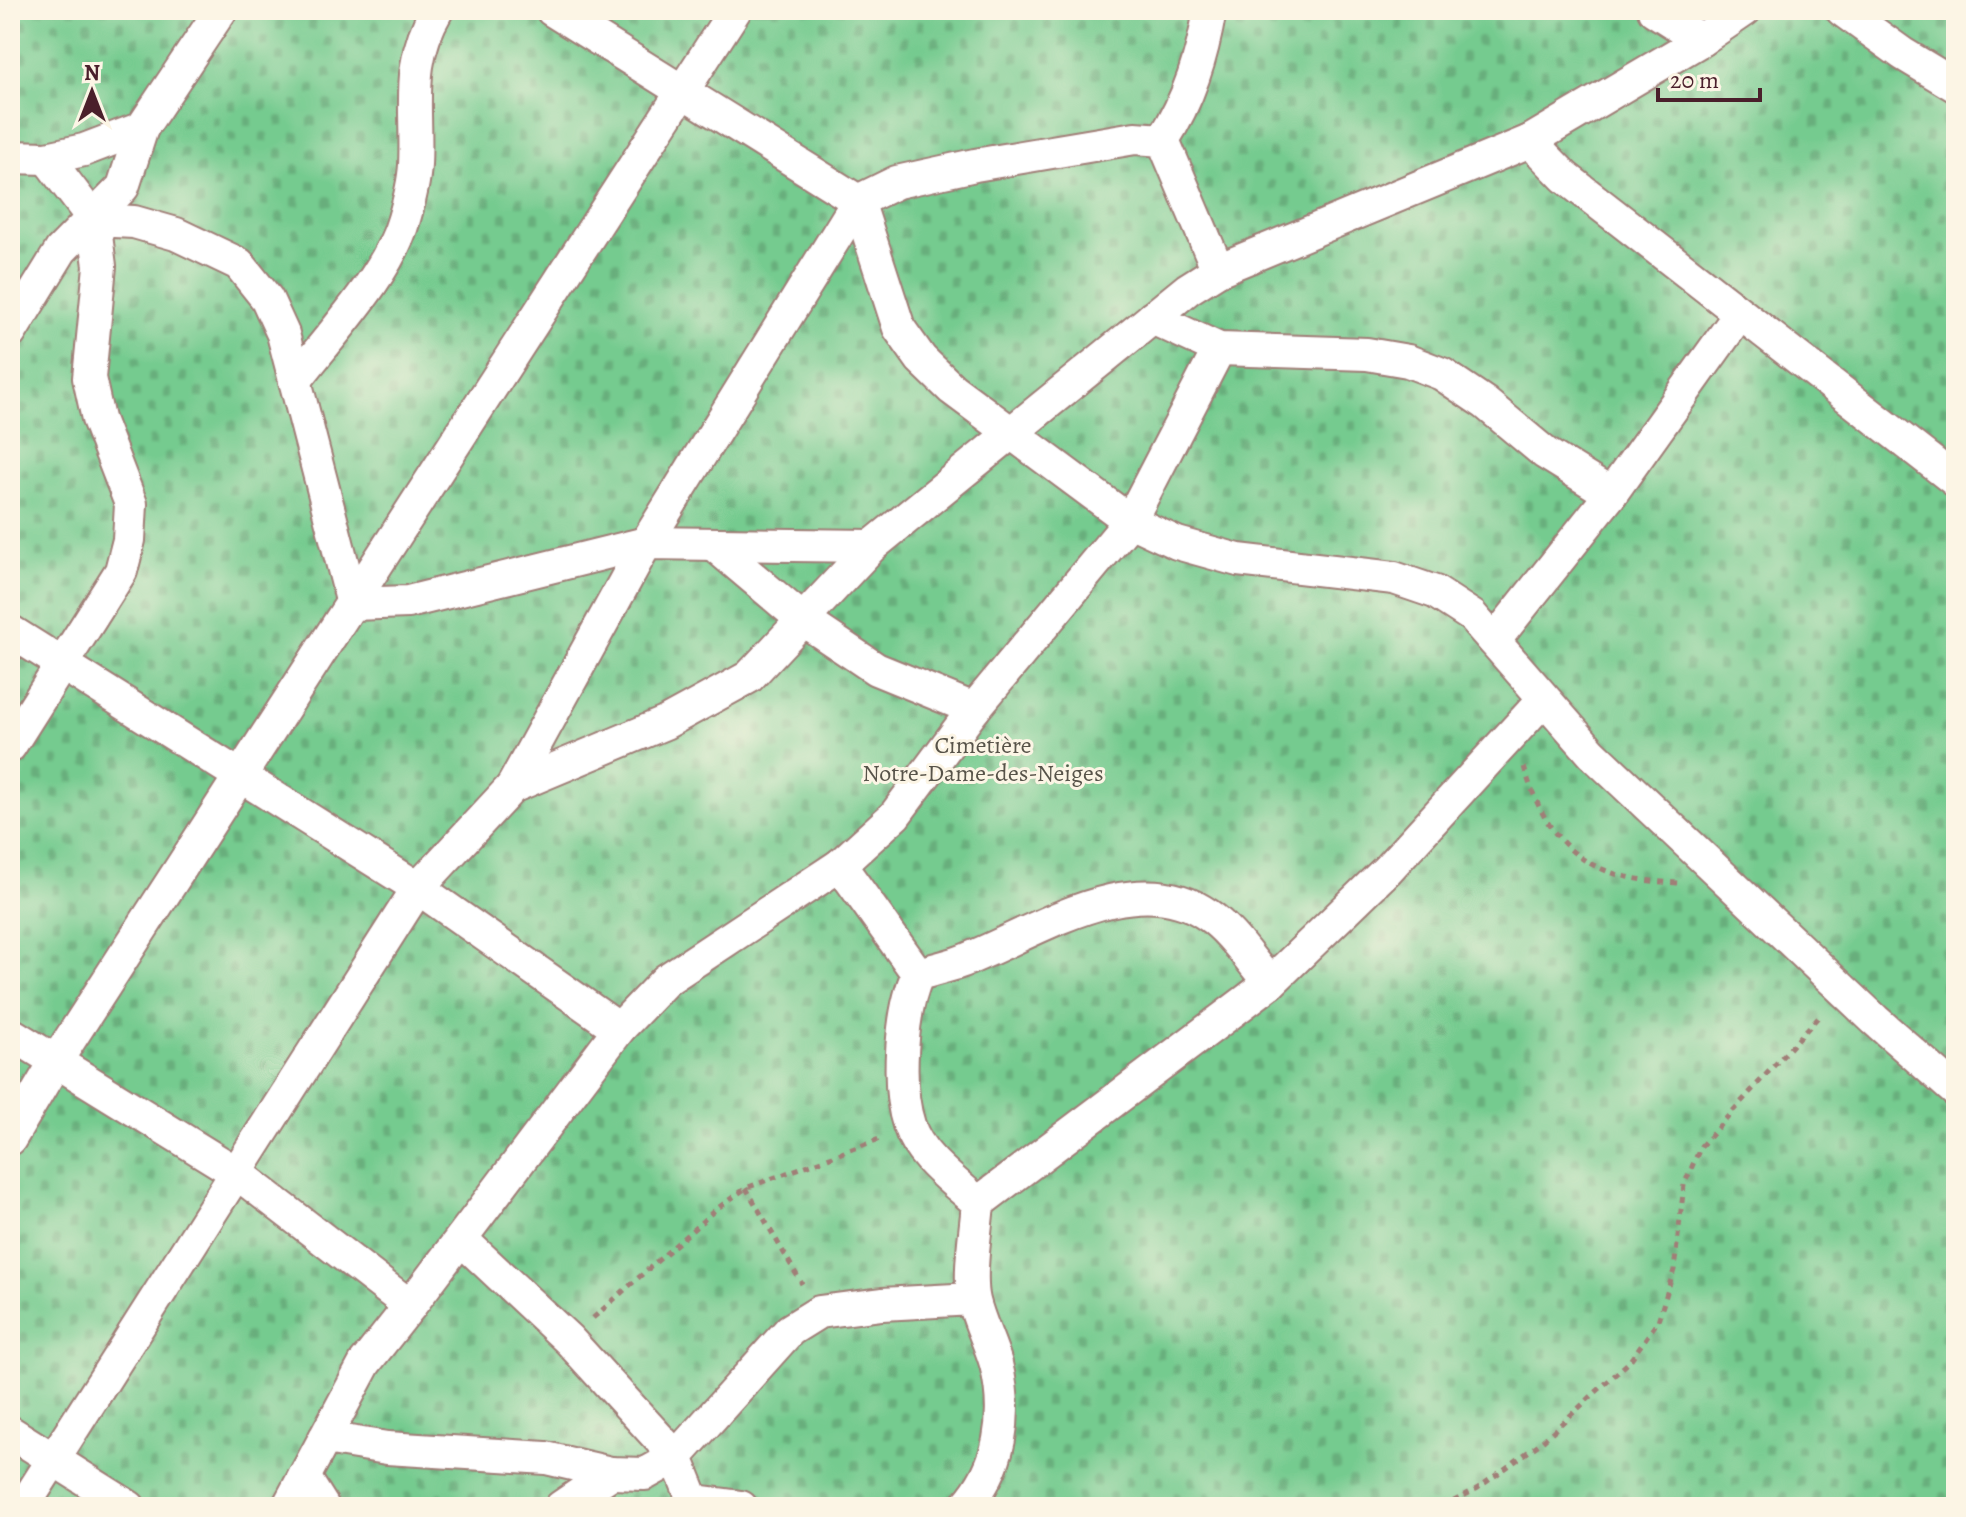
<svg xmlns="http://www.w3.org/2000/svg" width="1966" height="1517" font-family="Alegreya,serif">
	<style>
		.cemetery { fill: url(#cemetery-stones); stroke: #60755d; stroke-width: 2 }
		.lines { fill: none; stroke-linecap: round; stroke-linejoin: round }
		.minor-casing { stroke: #a07e77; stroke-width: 36 }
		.path { stroke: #a07e77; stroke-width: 5; stroke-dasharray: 6 6; stroke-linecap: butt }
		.minor { stroke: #fff; stroke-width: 32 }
		.labels { text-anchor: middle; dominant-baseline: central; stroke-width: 6; stroke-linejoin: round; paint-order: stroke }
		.park-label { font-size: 24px; fill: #575349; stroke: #fcf5e5 }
	</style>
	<defs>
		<pattern id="cemetery-stones" width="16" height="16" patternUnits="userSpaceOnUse" patternTransform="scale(2)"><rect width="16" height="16" fill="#75cb8f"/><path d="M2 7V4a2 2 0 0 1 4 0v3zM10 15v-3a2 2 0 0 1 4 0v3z" fill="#67ae7c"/></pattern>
	</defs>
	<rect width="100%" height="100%" fill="#fcf5e5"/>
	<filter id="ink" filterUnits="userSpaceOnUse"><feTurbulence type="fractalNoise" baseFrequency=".0125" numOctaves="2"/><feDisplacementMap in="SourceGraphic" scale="16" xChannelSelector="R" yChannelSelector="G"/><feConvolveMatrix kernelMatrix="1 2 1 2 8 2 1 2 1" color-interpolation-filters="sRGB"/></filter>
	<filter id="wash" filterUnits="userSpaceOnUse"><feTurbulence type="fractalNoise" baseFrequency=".006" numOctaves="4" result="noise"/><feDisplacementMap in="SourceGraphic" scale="32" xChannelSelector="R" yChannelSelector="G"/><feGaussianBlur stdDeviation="1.8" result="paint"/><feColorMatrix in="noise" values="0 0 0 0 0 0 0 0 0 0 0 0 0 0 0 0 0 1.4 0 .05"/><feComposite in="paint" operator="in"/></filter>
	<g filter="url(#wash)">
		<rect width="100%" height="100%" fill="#f5dec3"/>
		<rect class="cemetery" x="10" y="10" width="1946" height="1497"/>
	</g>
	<g filter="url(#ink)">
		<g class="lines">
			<defs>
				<g id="minor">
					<polyline points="552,10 858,201 899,328 921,359 952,389 1130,521 1177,543 1238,560 1394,578 1435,592 1472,616 1592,753 1875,1020 1956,1091"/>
					<polyline points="1654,10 1701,40"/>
					<polyline points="1842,10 1903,54 1956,86"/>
					<path d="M1163 140C1189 99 1202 57 1210 10"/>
					<polyline points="1530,141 1565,177 1956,481"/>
					<polyline points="10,157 47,158 84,150 142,128 221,10"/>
					<polyline points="47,158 94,220"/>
					<polyline points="1152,318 1219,349 1367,354 1408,361 1442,374 1485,403 1545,453 1611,494"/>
					<polyline points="10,333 61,250 123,187 142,128"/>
					<path d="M295 381C330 335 389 274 404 219 409 202 414 182 415 165 418 107 405 64 437 10"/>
					<polyline points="713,544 803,620 876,669 974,709"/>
					<polyline points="10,631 418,888 619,1029 410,1306 237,1173 10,1033"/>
					<polyline points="1494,641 1611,494 1739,315"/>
					<polyline points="10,746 121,571 129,540 131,504 98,419 89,378 100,266 94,220 134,222 176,234 239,264 267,299 283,334 353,604 408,602 646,543 872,546"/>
					<polyline points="512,787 646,543 858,201 897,182 975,165 1135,138 1163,140 1218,270"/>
					<polyline points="840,865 918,974"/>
					<polyline points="619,1029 666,980 840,865 895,815 974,709 1130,521 1219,349"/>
					<polyline points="10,1139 56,1061 735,10"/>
					<polyline points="978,1203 1270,983 1387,870 1544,699"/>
					<polyline points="10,1432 129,1507"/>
					<polyline points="325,1438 387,1448 546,1458 611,1473 645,1474 676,1457 569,1340 461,1239"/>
					<polyline points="304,1477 323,1507"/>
					<polyline points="696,1501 741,1507"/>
					<polyline points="23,1507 418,888 512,787 665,723 749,677 872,546 1188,289 1218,270 1530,141 1701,40 1745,10"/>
					<polyline points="288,1507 365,1363 410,1306"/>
					<polyline points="561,1507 611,1473"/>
					<polyline points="696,1507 676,1457 790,1330 819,1312 882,1304 973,1299"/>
					<path d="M965 1507C1001 1468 1009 1415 996 1364 990 1343 979 1322 974 1301 968 1275 976 1230 978 1203 954 1181 919 1157 909 1125 896 1086 901 1010 918 974 932 970 946 967 960 962 1030 936 1134 862 1208 915 1232 931 1251 962 1270 983"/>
				</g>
			</defs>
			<use href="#minor" class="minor-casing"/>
			<g class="path">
				<path d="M1524 767C1550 853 1592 880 1680 883"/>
				<polyline points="746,1188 802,1284"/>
				<polyline points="593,1318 715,1210 746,1188 882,1138"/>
				<polyline points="1443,1507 1478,1488 1539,1444 1629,1362 1658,1321 1674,1270 1684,1185 1701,1146 1821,1014"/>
			</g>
			<use href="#minor" class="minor"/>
		</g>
	</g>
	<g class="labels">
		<g class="park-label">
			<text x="983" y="745">Cimetière<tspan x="983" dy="28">Notre-Dame-des-Neiges</tspan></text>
		</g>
	</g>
	<rect width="1966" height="1517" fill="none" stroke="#fcf5e5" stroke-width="40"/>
	<g transform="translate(92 92)" stroke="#fcf5e5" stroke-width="6" paint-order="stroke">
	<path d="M0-6L14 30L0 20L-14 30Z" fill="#4a1f2b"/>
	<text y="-12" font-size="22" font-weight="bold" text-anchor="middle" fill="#4a1f2b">N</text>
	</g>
	<path d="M1658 88v12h102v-12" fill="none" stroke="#4a1f2b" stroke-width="4"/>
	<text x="1670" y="88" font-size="24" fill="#4a1f2b" stroke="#fcf5e5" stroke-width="6" paint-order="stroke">20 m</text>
</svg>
